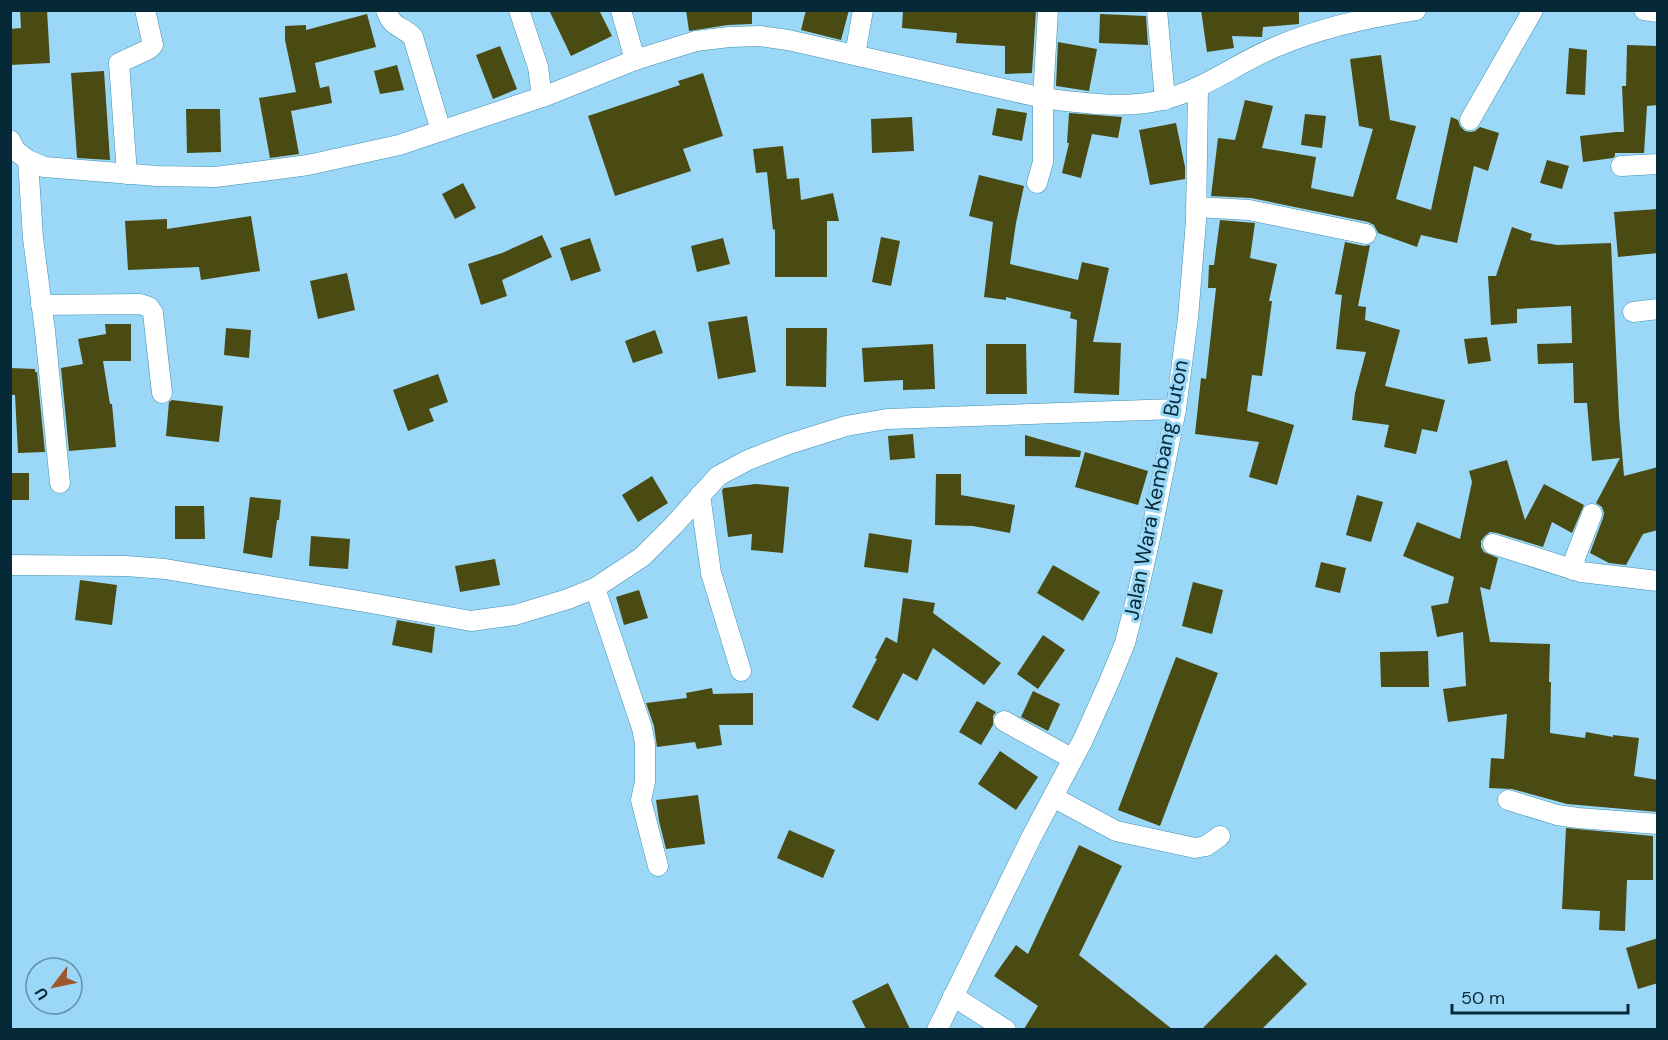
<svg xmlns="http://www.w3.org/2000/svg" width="1668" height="1040" font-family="'DM Sans',sans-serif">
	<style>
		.building { fill: #494b13 }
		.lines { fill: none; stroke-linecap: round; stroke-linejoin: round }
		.street-casing { stroke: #408fb3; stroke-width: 21 }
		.street { stroke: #fff; stroke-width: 20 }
		.labels { text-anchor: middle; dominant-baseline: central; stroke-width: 6; stroke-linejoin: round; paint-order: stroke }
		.street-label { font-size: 21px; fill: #062937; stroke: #9bd8f7 }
	</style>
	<rect width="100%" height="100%" fill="#9bd8f7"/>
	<g class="building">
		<polygon points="20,10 47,10 50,63 10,65 10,29 21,28"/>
		<polygon points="549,10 599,10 612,36 571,56"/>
		<polygon points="686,10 752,10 752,24 728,25 689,31"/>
		<polygon points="806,10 849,10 841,40 801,30"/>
		<polygon points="903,10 1036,10 1032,73 1005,74 1005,46 956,43 957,33 902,28"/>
		<polygon points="1201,10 1299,10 1299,24 1263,27 1262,37 1232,36 1234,48 1207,52"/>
		<polygon points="367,14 376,47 315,63 320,88 329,86 332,103 291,111 299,154 270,158 259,98 296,92 285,40 285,26 306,25 306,30"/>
		<polygon points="1100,14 1146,16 1148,45 1099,43"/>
		<polygon points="1058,42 1097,49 1089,91 1056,86"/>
		<polygon points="1627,45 1658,46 1658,105 1647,106 1644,153 1615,153 1615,156 1613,158 1583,162 1580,136 1616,132 1624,132 1622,86 1626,86"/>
		<polygon points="500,46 517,89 493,99 476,55"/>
		<polygon points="1569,48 1587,50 1585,95 1566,94"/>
		<polygon points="1381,55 1390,120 1416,126 1396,199 1431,210 1451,117 1458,120 1460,126 1465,131 1471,132 1475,131 1480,127 1499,133 1488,171 1474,166 1457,243 1421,235 1417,247 1378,233 1374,225 1368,222 1251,198 1211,196 1218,138 1235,140 1245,100 1273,106 1262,148 1316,157 1311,188 1353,197 1373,129 1359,126 1350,59"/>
		<polygon points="397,65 404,90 380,94 374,71"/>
		<polygon points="104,71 110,160 77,158 71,73"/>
		<polygon points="703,73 723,136 683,149 691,171 615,196 588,116 680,85 678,81"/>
		<polygon points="997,108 1027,113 1022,141 992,135"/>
		<polygon points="186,109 220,109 221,152 187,153"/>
		<polygon points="1069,113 1122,117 1118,138 1092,134 1081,178 1062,173 1069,143 1067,143"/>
		<polygon points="1305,114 1326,116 1322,148 1301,145"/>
		<polygon points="912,117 914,151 872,153 871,119"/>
		<polygon points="1176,123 1185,167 1185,179 1150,185 1139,130"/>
		<polygon points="783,146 787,179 799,178 801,200 833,193 839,221 827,221 827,277 775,277 775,229 773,230 767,172 756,173 753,149"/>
		<polygon points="1547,160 1569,166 1562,189 1540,183"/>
		<polygon points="979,175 1024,186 1016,223 1010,264 1078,280 1082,262 1109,268 1093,342 1121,343 1119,395 1074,393 1077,320 1070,318 1071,312 1006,297 1006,300 984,297 993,222 969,216"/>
		<polygon points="463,183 476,208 455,219 442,194"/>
		<polygon points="1658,209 1658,253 1618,257 1614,212"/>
		<polygon points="251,216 260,271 201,280 199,267 128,270 125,221 167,219 167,229"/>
		<polygon points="1220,220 1255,223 1250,258 1277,264 1269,301 1272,301 1262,376 1252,375 1247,411 1294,425 1277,485 1249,477 1259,442 1195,434 1201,378 1206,379 1216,288 1208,288 1209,265 1214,265"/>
		<polygon points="1512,227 1532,234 1530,240 1557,245 1611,243 1619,416 1624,476 1658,467 1658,530 1643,534 1626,565 1609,563 1590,553 1603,518 1604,513 1602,507 1596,503 1620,458 1592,461 1587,403 1574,403 1573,363 1538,364 1537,344 1572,343 1571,306 1517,309 1517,323 1491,325 1488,276 1496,276"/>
		<polygon points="542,235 552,257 502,280 507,296 481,305 468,264 502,253"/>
		<polygon points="881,237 900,241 891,286 872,282"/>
		<polygon points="590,238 601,271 571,281 560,248"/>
		<polygon points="723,238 730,264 697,272 691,246"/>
		<polygon points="1345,242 1364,246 1370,245 1358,306 1366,307 1365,320 1400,330 1385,386 1445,400 1437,432 1422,429 1416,454 1384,447 1389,425 1352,420 1355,393 1366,352 1336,349 1342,295 1335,294"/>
		<polygon points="347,273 355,310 318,319 310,281"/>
		<polygon points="747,316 756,372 718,379 708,322"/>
		<polygon points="105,324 131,324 131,361 103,361 110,404 112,404 116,447 69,451 61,368 83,364 78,339 106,334"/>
		<polygon points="226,328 251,330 249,358 224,355"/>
		<polygon points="786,328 827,328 826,387 786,386"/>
		<polygon points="655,330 663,353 633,363 625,341"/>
		<polygon points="1487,337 1491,361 1468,364 1464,339"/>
		<polygon points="933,344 935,389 903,390 903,380 864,382 862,348"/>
		<polygon points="986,344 1026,344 1027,394 986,394"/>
		<polygon points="10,368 35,369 35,372 37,372 45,452 18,453 15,395 10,395"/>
		<polygon points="438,374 448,402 429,409 434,421 408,431 393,390"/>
		<polygon points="172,400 223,406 219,442 166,436 169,402"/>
		<polygon points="913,434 915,458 890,460 888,436"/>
		<polygon points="1025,435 1081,451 1080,457 1025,456"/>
		<polygon points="1085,452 1148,471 1138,505 1075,487"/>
		<polygon points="1507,460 1525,520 1544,484 1584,505 1572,533 1552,522 1543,547 1497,533 1490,532 1485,536 1481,541 1481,547 1484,552 1498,558 1490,590 1480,587 1490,642 1550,644 1549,682 1551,682 1550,733 1585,738 1586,732 1613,737 1613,735 1639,738 1634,776 1658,780 1658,812 1567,804 1512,789 1489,788 1491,758 1504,759 1507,714 1448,722 1443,689 1466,686 1463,632 1437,637 1431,606 1448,603 1454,577 1403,556 1417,522 1460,539 1472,482 1469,471"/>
		<rect x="10" y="473" width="19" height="27"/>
		<polygon points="936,474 961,474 961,495 1015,505 1010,533 973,526 935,525"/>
		<polygon points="652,476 668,503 638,522 622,495"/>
		<polygon points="756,484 789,487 783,553 751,550 752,534 728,537 722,490 724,488"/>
		<polygon points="1357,495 1383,502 1371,542 1346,535"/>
		<polygon points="250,497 281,500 279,520 277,520 272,558 243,553"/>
		<polygon points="175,506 204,506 205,539 175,539"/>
		<polygon points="869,533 912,540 908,573 864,567"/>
		<polygon points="311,536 350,539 348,569 309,566"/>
		<polygon points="495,559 500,585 460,592 455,566"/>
		<polygon points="1321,562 1346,568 1340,593 1315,587"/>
		<polygon points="1053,565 1100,592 1083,621 1037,593"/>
		<polygon points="80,580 117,585 112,625 75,620"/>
		<polygon points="1193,582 1223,590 1212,634 1182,626"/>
		<polygon points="639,590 648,618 624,625 616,597"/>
		<polygon points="903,598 935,603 933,613 1001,663 984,685 933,648 917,681 903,673 878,721 852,707 877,659 875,658 886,637 897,643"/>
		<polygon points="397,620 435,627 432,653 392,645"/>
		<polygon points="1043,635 1065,650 1038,689 1017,674"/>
		<polygon points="1428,651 1429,687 1381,687 1380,652"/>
		<polygon points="1176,657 1218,673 1160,826 1118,810"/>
		<polygon points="712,688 713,694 753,693 753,725 719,725 722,745 697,749 695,742 657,747 654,726 646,703 687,698 686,693"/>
		<polygon points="1033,691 1060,704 1048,731 1021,717"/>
		<polygon points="977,701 996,712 993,716 993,725 981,745 959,732"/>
		<polygon points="1000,751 1038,777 1016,810 978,784"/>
		<polygon points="698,795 705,844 666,849 659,821 656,800"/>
		<polygon points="1566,828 1653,836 1653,880 1627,880 1625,931 1599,930 1600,911 1562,909"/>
		<polygon points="789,830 835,850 823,878 777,858"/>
		<polygon points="1079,845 1122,866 1079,955 1172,1029 1024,1029 1038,1006 994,976 1016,945 1028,954"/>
		<polygon points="1658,938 1658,983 1638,989 1626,948"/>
		<polygon points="1276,954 1307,984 1262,1029 1202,1029"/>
		<polygon points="888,983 910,1029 866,1029 852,1001"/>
	</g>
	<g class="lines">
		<defs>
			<g id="street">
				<path d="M386 10C393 30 402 25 413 37L441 131"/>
				<polyline points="519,10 538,67 542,97"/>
				<polyline points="621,10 635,60"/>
				<polyline points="1157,10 1165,100"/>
				<polyline points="1644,10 1658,12"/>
				<polyline points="855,55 863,10"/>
				<polyline points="1470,120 1533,10"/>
				<path d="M10 140 16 151 28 160 44 167 157 176 215 177 263 171 308 165 399 145 548 95 635 60 696 41 729 37 760 36 788 40 1043 98C1083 103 1127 110 1166 99 1207 88 1240 61 1278 46 1320 28 1370 17 1416 10"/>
				<polyline points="28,160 33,238 45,331 60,483"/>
				<polyline points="1621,166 1658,164"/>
				<polyline points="127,174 119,63 149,49 153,45 145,10"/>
				<polyline points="1037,183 1043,162 1043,98 1048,10"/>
				<polyline points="1196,207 1249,210 1366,234"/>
				<polyline points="41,305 140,304 149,307 153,313 162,393"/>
				<polyline points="1633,312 1658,309"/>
				<polyline points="700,495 711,573 741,671"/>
				<polyline points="1493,544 1581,572 1658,581"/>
				<polyline points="10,565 126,566 165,569 365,602 471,621 515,615 568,599 595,588 642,557 674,525 718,476 748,460 789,444 846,426 887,419 1176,409"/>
				<polyline points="1574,570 1575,558 1592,514"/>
				<polyline points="595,588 642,728 645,744 645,782 641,800 658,866"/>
				<polyline points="1004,721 1073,759"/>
				<polyline points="1053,797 1116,831 1195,848 1206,846 1220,836"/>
				<polyline points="1508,800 1557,815 1578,818 1658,824"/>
				<polyline points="953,996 1006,1030"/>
				<polyline points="937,1030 1031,838 1083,740 1109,682 1125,643 1137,596 1152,529 1176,409 1188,318 1196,221 1198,88"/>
			</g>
		</defs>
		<use href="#street" class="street-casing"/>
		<use href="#street" class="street"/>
	</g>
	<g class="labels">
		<g class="street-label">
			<text transform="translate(1156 490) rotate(-79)">Jalan Wara Kembang Buton</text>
		</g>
	</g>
	<rect width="1668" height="1040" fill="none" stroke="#062937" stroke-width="24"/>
	<g transform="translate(54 986) rotate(238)"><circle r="28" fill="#9bd8f7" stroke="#5f92aa" stroke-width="1.5"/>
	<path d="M0-4.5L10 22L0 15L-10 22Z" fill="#9d582c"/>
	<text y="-9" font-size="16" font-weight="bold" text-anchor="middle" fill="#062937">U</text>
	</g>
	<path d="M1452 1004v9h176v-9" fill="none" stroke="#062937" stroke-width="3"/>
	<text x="1461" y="1004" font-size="18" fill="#062937" stroke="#9bd8f7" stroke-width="4.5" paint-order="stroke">50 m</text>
</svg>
